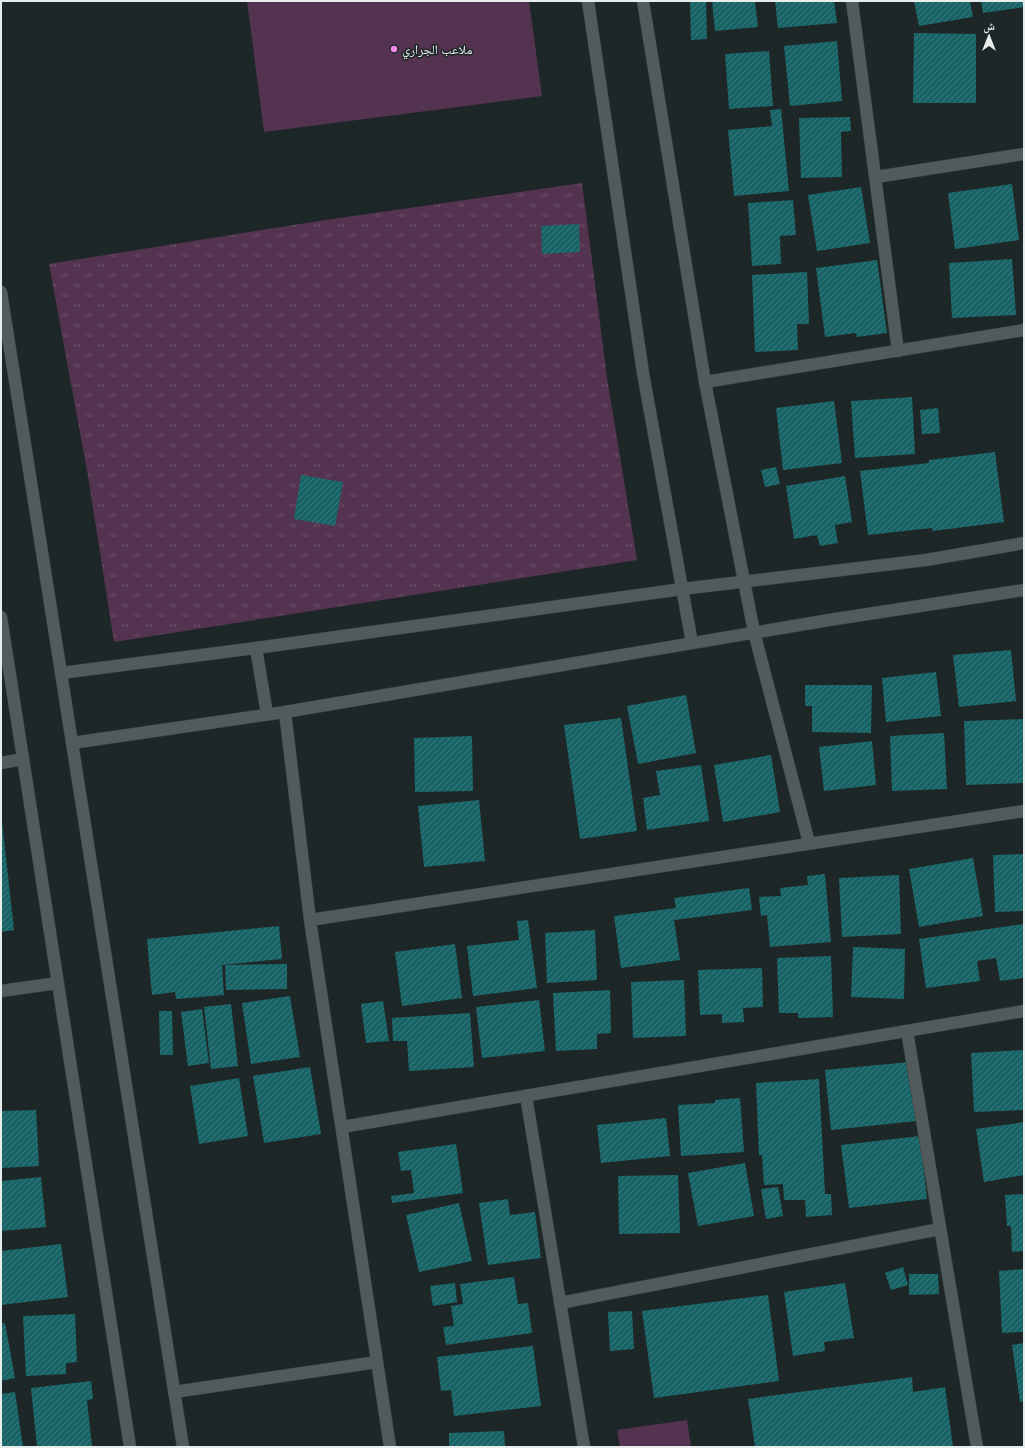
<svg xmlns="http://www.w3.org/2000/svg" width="1025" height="1448" font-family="'Noto Sans','Noto Naskh Arabic',sans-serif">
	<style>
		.park { fill: url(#park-tufts) }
		.garden { fill: #543350 }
		.building { fill: url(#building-hatch) }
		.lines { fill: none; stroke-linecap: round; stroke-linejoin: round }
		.street-casing { stroke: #394141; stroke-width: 13 }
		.street { stroke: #515b5b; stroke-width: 12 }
		.poi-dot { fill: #f688ed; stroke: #1e2727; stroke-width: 1.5 }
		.labels { text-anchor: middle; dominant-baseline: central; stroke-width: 3; stroke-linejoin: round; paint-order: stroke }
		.poi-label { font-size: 13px; fill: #e7eded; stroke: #1e2727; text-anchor: start }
	</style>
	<defs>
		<pattern id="park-tufts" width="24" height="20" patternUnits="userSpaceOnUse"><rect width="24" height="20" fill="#543350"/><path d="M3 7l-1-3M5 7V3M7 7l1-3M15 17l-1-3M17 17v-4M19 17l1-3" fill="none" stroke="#6d516a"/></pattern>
		<pattern id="building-hatch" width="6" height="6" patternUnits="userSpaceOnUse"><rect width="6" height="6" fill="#186366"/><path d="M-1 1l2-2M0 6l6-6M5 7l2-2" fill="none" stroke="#3a7a7c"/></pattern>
	</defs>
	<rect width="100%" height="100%" fill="#1e2727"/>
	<polygon class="park" points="582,183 607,378 637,560 114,642 88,476 49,264 319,221"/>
	<g class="garden">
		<polygon points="247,1 529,1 542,96 264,132"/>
		<polygon points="687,1420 691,1447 620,1447 617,1430"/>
	</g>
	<g class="building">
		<polygon points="690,1 706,1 707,39 691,40"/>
		<polygon points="712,1 755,1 758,27 715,31"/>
		<polygon points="775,1 834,1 837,23 778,28"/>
		<polygon points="914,1 970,1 973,17 919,26"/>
		<polygon points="981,1 1023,1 1024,7 983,13"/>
		<polygon points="914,33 976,34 976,103 913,103"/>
		<polygon points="837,41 842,101 790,106 784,46"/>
		<polygon points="769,51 773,106 729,109 725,54"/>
		<polygon points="781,109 789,191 734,196 728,130 772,126 770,110"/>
		<polygon points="850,117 851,131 841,132 842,177 801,178 799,118"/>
		<polygon points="1012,184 1019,240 955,249 948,193"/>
		<polygon points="861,187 870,243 817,251 808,195"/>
		<polygon points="793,200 796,235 780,236 781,264 752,266 748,203"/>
		<polygon points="579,224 580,252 542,254 541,226"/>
		<polygon points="1012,259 1016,315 952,318 949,263"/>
		<polygon points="877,260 887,333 857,337 856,333 825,337 816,268"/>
		<polygon points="807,272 809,324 797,324 798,350 755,352 752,275"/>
		<polygon points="912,397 915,454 855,458 851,401"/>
		<polygon points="834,401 842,463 783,470 776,408"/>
		<polygon points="938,408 940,433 922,434 920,410"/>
		<polygon points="995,452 1004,522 933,531 932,528 868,535 860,471 929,463 929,460"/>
		<polygon points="776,467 780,484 765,487 761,470"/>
		<polygon points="301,475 343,482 335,526 294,519"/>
		<polygon points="845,476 852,522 835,525 838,543 820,546 817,535 794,539 786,486"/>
		<polygon points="1011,650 1016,701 959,707 953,655"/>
		<polygon points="936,672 941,716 886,722 882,678"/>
		<polygon points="805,685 872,685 871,733 812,732 812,706 805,706"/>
		<polygon points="686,695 696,753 638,764 627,706"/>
		<polygon points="621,718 637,831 580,839 564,725"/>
		<polygon points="1024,719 1024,783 966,785 964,721"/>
		<polygon points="944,733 947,789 892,791 890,736"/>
		<polygon points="472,736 473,791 415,792 414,738"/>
		<polygon points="872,741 876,785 824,791 819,747"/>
		<polygon points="771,755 780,812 723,822 714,765"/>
		<polygon points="701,765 709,821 647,830 643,798 660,795 656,771"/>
		<polygon points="479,800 485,861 424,867 418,806"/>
		<polygon points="1,813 14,930 1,932"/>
		<polygon points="1024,854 1024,911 995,912 993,855"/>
		<polygon points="973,858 983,916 919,927 909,869"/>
		<polygon points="825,874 831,942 770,947 767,915 761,916 759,897 781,896 780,888 808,885 807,876"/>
		<polygon points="899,875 901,934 842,937 839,878"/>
		<polygon points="749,888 752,910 674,920 680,960 621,968 614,916 676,908 674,898"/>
		<polygon points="528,920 537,988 473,996 467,946 519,940 517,921"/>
		<polygon points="1024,924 1024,978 1000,981 996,958 977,961 980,981 926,988 919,939"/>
		<polygon points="279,926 282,959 222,965 224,995 176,999 175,992 152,995 147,939"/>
		<polygon points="595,930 597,980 547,983 545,933"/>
		<polygon points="455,944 462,998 402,1006 395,952"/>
		<polygon points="853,947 905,949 904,999 851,997"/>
		<polygon points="831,956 833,1017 798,1018 798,1013 779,1013 777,958"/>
		<polygon points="287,964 287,989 226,990 225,965"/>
		<polygon points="762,968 763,1007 743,1008 744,1022 722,1023 722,1014 700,1015 698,970"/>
		<polygon points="684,980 686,1036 633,1038 631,982"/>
		<polygon points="610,990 611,1033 597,1034 597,1049 556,1051 553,993"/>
		<polygon points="290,996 300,1057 251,1064 242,1003"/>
		<polygon points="539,1000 545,1051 482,1058 476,1007"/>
		<polygon points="383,1001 389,1041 366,1043 361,1004"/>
		<polygon points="231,1004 238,1066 211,1069 204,1007"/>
		<polygon points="202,1009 209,1063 188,1066 181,1012"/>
		<polygon points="159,1011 172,1011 173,1055 160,1055"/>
		<polygon points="470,1013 474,1067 409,1071 407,1041 393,1041 392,1018"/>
		<polygon points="1024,1050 1024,1110 974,1112 971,1053"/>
		<polygon points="910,1062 916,1121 831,1130 825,1070"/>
		<polygon points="310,1067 321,1134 264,1143 253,1076"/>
		<polygon points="239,1078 248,1136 199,1144 190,1086"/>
		<polygon points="819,1079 825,1194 831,1194 832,1215 806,1217 805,1200 784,1200 783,1184 764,1185 762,1155 759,1155 756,1083"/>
		<polygon points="740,1098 744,1152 681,1156 678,1105 715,1103 715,1100"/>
		<polygon points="36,1110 39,1166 1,1168 1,1111"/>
		<polygon points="666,1118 670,1156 601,1163 597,1125"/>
		<polygon points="1024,1122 1024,1175 984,1182 976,1129"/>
		<polygon points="920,1136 927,1199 849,1208 841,1145"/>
		<polygon points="456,1144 463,1193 392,1203 391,1196 414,1193 411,1170 401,1171 398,1152"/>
		<polygon points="745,1163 754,1216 698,1226 688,1173"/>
		<polygon points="678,1175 680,1233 619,1234 618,1176"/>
		<polygon points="41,1177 46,1227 1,1231 1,1181"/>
		<polygon points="778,1187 783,1216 766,1219 761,1189"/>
		<polygon points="1024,1194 1024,1251 1012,1252 1011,1226 1007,1226 1005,1195"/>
		<polygon points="508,1199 510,1215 535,1212 541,1258 488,1265 479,1203"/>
		<polygon points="459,1203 472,1261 419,1272 406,1215"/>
		<polygon points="61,1244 68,1297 1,1305 1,1251"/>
		<polygon points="903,1267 908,1285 891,1290 885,1273"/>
		<polygon points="1024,1269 1024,1332 1002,1333 999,1271"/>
		<polygon points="909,1274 938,1274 939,1294 909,1295"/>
		<polygon points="514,1277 518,1304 528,1303 532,1333 446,1345 443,1327 454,1326 451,1306 463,1304 460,1284"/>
		<polygon points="455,1283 457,1302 433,1306 430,1286"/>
		<polygon points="845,1283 854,1338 824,1342 825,1351 793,1356 784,1292"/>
		<polygon points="768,1295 779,1381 654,1398 642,1311"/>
		<polygon points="632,1311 634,1349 610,1351 608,1312"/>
		<polygon points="75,1314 77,1362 66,1363 66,1374 26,1376 23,1316"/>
		<polygon points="5,1323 15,1378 1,1381 1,1324"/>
		<polygon points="1024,1343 1024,1401 1020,1402 1012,1345"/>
		<polygon points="533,1346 541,1406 454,1416 451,1390 441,1391 437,1357"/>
		<polygon points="912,1377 913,1392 945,1387 953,1447 755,1447 748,1399"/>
		<polygon points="91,1381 93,1399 87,1400 92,1446 37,1447 31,1388"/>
		<polygon points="15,1392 23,1447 1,1447 1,1394"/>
		<polygon points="504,1431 505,1447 449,1447 449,1433"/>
	</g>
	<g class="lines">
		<defs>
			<g id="street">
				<polyline points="588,1 643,373 692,643"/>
				<polyline points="643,1 705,382 754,632 809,843"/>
				<polyline points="852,1 898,351"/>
				<polyline points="876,177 1024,154"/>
				<polyline points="1,292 183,1447"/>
				<polyline points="705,382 1024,330"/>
				<polyline points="1,617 130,1447"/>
				<polyline points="256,648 267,714"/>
				<polyline points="61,673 256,648 682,589 926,560 1024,543"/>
				<polyline points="285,712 310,920 390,1447"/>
				<polyline points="72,743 285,712 829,620 1024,590"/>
				<polyline points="1,763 23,759"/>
				<polyline points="310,920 1024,811"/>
				<polyline points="1,991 58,983"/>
				<polyline points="907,1031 977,1447"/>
				<polyline points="526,1096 584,1447"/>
				<polyline points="342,1127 1024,1011"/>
				<polyline points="560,1303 940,1229"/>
				<polyline points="174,1392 377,1362"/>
			</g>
		</defs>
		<use href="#street" class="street-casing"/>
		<use href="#street" class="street"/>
	</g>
	<circle class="poi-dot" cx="394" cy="49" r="4"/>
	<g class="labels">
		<g class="poi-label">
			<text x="402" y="49">ملاعب الجراري</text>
		</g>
	</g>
	<rect width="1025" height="1448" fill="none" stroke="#e7eded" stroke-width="4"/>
	<g transform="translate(989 36)" stroke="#1e2727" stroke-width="3" paint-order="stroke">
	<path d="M0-3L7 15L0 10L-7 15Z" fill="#e7eded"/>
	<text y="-6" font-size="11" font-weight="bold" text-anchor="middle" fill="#e7eded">ش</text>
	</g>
</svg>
